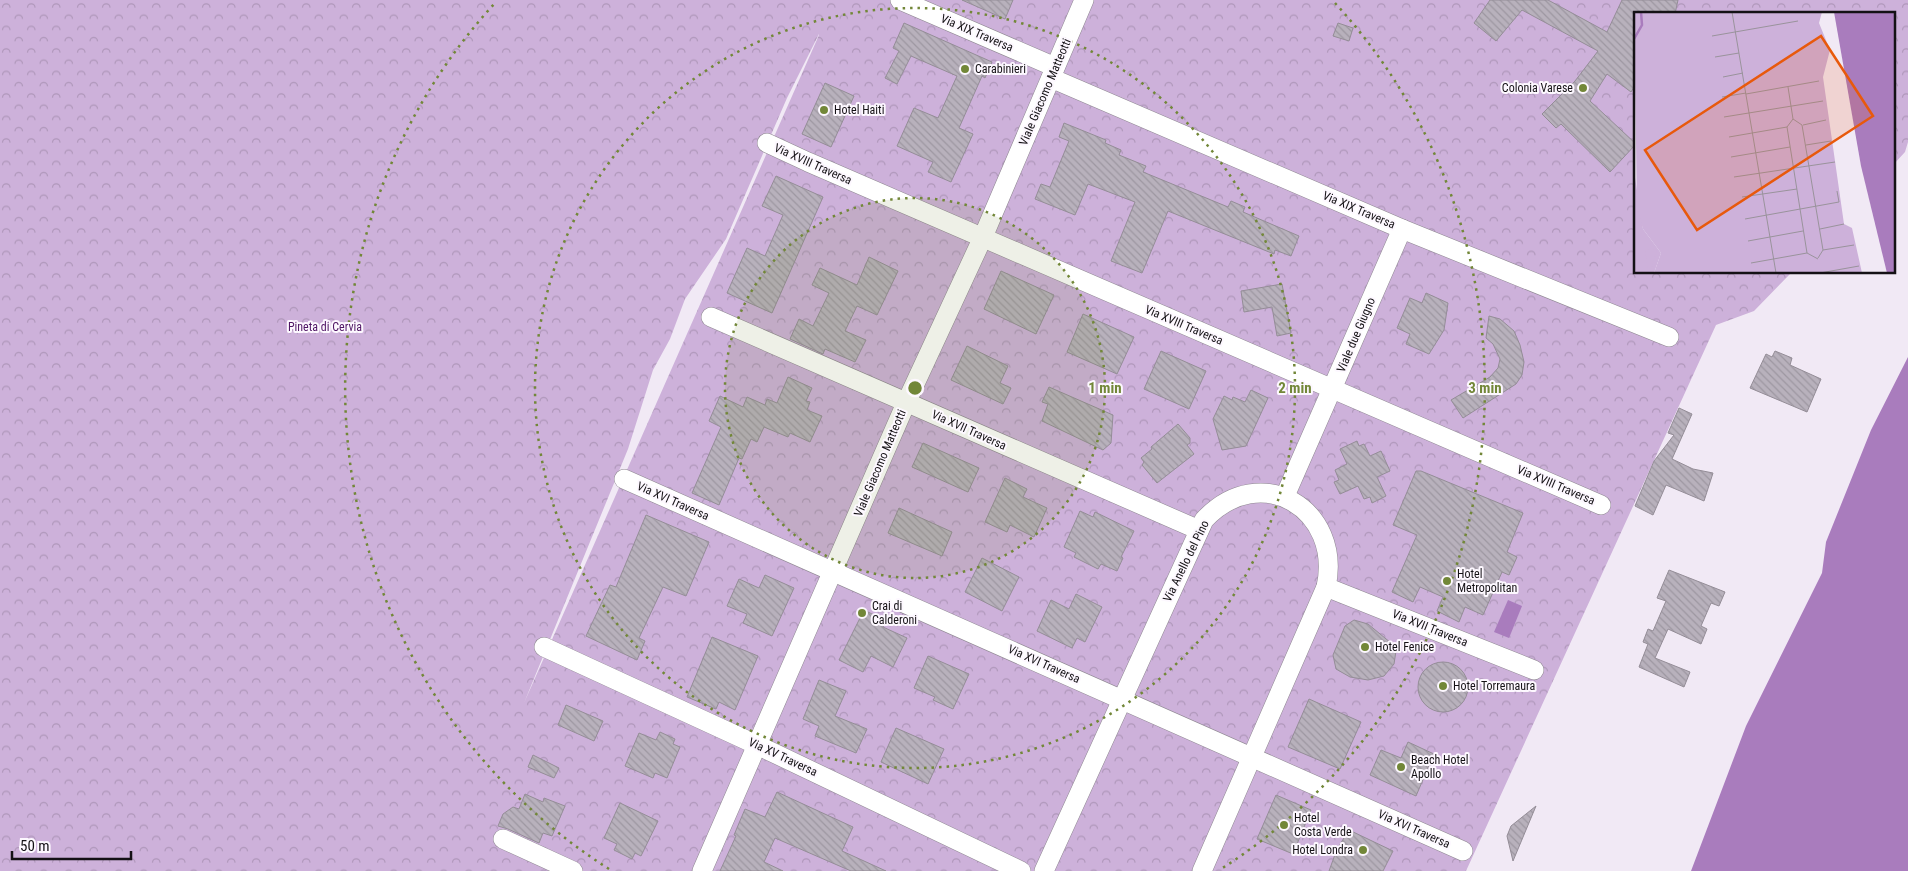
<svg xmlns="http://www.w3.org/2000/svg" width="1908" height="871" font-family="'Roboto Condensed',sans-serif">
	<style>
		.forest { fill: url(#forest-crowns); fill-rule: evenodd }
		.water { fill: #a97cbd }
		.building { fill: url(#building-back-hatch); stroke: #948d97 }
		.lines { fill: none; stroke-linecap: round; stroke-linejoin: round }
		.minor-casing { stroke: #8f8892; stroke-width: 20 }
		.minor { stroke: #fff; stroke-width: 19 }
		.ring { fill: none; stroke: #728738; stroke-width: 2.5; stroke-dasharray: 2.5 5 }
		.poi-dot { fill: #728738; stroke: #fdf8ff; stroke-width: 2 }
		.labels { text-anchor: middle; dominant-baseline: central; stroke-width: 4; stroke-linejoin: round; paint-order: stroke }
		.street-label { font-size: 12px; fill: #141115; stroke: #fdf8ff }
		.poi-label { font-size: 12px; fill: #141115; stroke: #fdf8ff; text-anchor: start }
		.park-label { font-size: 12px; fill: #4f1564; stroke: #fdf8ff }
		.inset-river { fill: none; stroke: #a97cbd; stroke-width: 2.5 }
		.inset-road { fill: none; stroke: #99939b; stroke-width: 1 }
		.view { fill: #e8590c; fill-opacity: 0.15; stroke: #e8590c; stroke-width: 2.5 }
		.inset-edge { fill: none; stroke: #141115; stroke-width: 2.5 }
		.centre { fill: #728738; stroke: #fdf8ff; stroke-width: 2.5 }
		.ring-label { font-size: 15px; text-anchor: middle; font-weight: bold; fill: #728738; stroke: #fdf8ff; stroke-width: 4; stroke-linejoin: round; paint-order: stroke }
	</style>
	<defs>
		<pattern id="forest-crowns" width="20" height="18" patternUnits="userSpaceOnUse" patternTransform="scale(1.25)"><rect width="20" height="18" fill="#cdb1da"/><path d="M2 6a3 3 0 1 1 6 0M12 15a3 3 0 1 1 6 0" fill="none" stroke="#af97ba"/></pattern>
		<pattern id="building-back-hatch" width="6" height="6" patternUnits="userSpaceOnUse" patternTransform="scale(1.25)"><rect width="6" height="6" fill="#b8b1bc"/><path d="M-1 5l2 2M0 0l6 6M5-1l2 2" fill="none" stroke="#9d97a1"/></pattern>
	</defs>
	<rect width="100%" height="100%" fill="#f1e9f5"/>
	<path class="forest" d="M0 0H1908V142L1905 152 1894 164V14H1636V272L1791 273 1754 311 1716 325 1466 871H0ZM819 34V35L524 703 628 449 653 370 670 339 685 299 726 239 787 98Z"/>
	<g class="water">
		<polygon points="1908,357 1908,871 1691,871 1746,726 1822,573 1826,542 1871,430"/>
		<polygon points="1508,600 1522,606 1509,638 1494,632"/>
	</g>
	<g class="building">
		<polygon points="962,0 1013,0 1005,19"/>
		<polygon points="1490,0 1548,0 1607,32 1622,0 1678,0 1675,14 1636,14 1636,84 1631,92 1607,74 1590,101 1636,144 1610,172 1561,124 1556,128 1542,114 1575,81 1598,51 1522,10 1496,41 1474,23"/>
		<polygon points="904,23 992,62 985,78 982,76 959,128 973,134 951,182 928,172 933,162 897,146 914,108 938,118 957,76 911,56 897,84 885,78 899,51 893,48"/>
		<polygon points="1338,23 1353,28 1349,41 1333,36"/>
		<polygon points="825,83 854,96 831,147 802,134"/>
		<polygon points="1064,123 1106,140 1105,143 1121,150 1119,155 1146,166 1143,172 1228,207 1231,201 1245,207 1243,212 1299,236 1291,256 1275,250 1274,254 1168,211 1142,273 1111,261 1135,202 1088,184 1075,215 1035,199 1041,184 1050,187 1069,141 1059,137"/>
		<polygon points="776,176 823,197 772,313 727,293 747,248 765,256 783,215 762,206"/>
		<polygon points="869,257 898,271 877,315 857,306 845,331 866,340 855,362 825,349 823,354 790,339 799,319 813,326 829,293 812,285 820,268 857,285"/>
		<polygon points="1001,271 1054,295 1036,334 984,309"/>
		<polygon points="1282,284 1291,333 1277,336 1272,307 1244,312 1241,291"/>
		<polygon points="1426,293 1448,303 1444,330 1429,354 1406,344 1410,334 1397,328 1410,298 1422,303"/>
		<polygon points="1083,314 1134,337 1117,374 1067,352"/>
		<polygon points="1489,316 1500,319 1514,331 1520,345 1524,362 1522,375 1516,384 1463,418 1451,400 1490,377 1498,368 1500,359 1493,344 1486,338"/>
		<polygon points="967,346 1008,366 1000,383 1011,388 1003,404 951,380"/>
		<polygon points="1161,351 1206,371 1189,409 1144,389"/>
		<polygon points="1775,351 1792,358 1790,365 1821,379 1807,412 1750,388 1766,354 1772,357"/>
		<polygon points="788,377 812,388 806,401 810,402 807,410 822,416 810,442 790,433 788,437 764,427 757,442 751,439 742,459 739,458 719,505 692,493 721,427 709,421 720,396 743,407 747,397 765,405 767,399 777,403"/>
		<polygon points="1049,387 1113,415 1111,443 1103,450 1042,421 1048,404 1042,402"/>
		<polygon points="1251,390 1268,398 1246,446 1222,450 1213,419 1224,396 1232,400 1233,397 1245,402"/>
		<polygon points="1679,408 1692,414 1672,459 1693,469 1713,473 1704,501 1666,485 1653,515 1635,506 1654,461 1674,435 1668,433"/>
		<polygon points="1178,424 1190,438 1190,443 1187,445 1194,454 1157,483 1142,465 1144,462 1141,458 1152,449 1151,447"/>
		<polygon points="1357,441 1359,446 1364,444 1370,456 1381,451 1390,471 1377,477 1386,496 1372,503 1370,497 1364,499 1358,486 1340,494 1334,482 1339,480 1335,470 1347,464 1340,449"/>
		<polygon points="923,443 979,468 968,492 912,467"/>
		<polygon points="1416,471 1421,471 1523,513 1507,552 1517,557 1509,575 1502,572 1483,615 1465,607 1459,622 1437,611 1443,597 1420,587 1413,602 1392,592 1417,535 1393,525"/>
		<polygon points="1005,478 1027,489 1023,497 1047,508 1034,537 1010,525 1007,532 985,522"/>
		<polygon points="899,508 952,532 942,556 888,533"/>
		<polygon points="1080,511 1093,517 1095,512 1134,531 1121,557 1123,558 1117,571 1101,564 1098,569 1074,557 1076,553 1064,547"/>
		<polygon points="646,515 709,542 686,596 663,587 639,638 645,641 637,660 586,636 610,585 616,587"/>
		<polygon points="982,558 1019,577 1002,611 965,592"/>
		<polygon points="1669,570 1725,592 1719,606 1711,603 1701,626 1707,629 1701,644 1668,629 1655,658 1690,672 1684,687 1639,667 1648,644 1643,642 1648,629 1653,631 1666,601 1657,598"/>
		<polygon points="765,575 794,588 772,636 743,623 747,614 727,606 739,579 759,588"/>
		<polygon points="1076,594 1102,607 1085,642 1077,638 1072,648 1037,631 1051,600 1069,609"/>
		<polygon points="864,610 886,621 883,627 907,638 893,667 871,656 863,672 839,660"/>
		<polygon points="1354,620 1368,624 1391,643 1396,651 1394,664 1384,676 1368,680 1350,677 1336,669 1333,655 1345,626"/>
		<polygon points="712,637 758,656 735,710 719,702 716,709 687,697"/>
		<polygon points="928,656 969,674 953,709 933,700 935,697 914,688"/>
		<circle cx="1443" cy="687" r="25"/>
		<polygon points="819,680 846,691 835,716 867,729 856,753 815,736 819,726 803,719"/>
		<polygon points="1309,699 1361,722 1340,769 1288,747"/>
		<polygon points="566,705 603,721 594,741 558,725"/>
		<polygon points="896,728 944,749 928,784 881,762"/>
		<polygon points="660,732 675,739 673,744 680,747 667,778 655,773 653,778 625,766 639,733 656,740"/>
		<polygon points="1408,742 1434,754 1416,796 1370,775 1381,750 1401,758"/>
		<polygon points="533,755 559,768 554,778 528,767"/>
		<polygon points="777,792 853,827 842,851 886,871 851,871 775,838 764,862 783,871 720,871 736,836 734,835 745,809 765,817"/>
		<polygon points="525,794 543,802 544,798 565,806 552,836 543,833 539,843 508,829 498,826 503,814 513,807 519,809"/>
		<polygon points="1276,795 1311,810 1293,854 1257,839"/>
		<polygon points="620,803 658,821 641,856 635,853 632,859 614,850 617,844 604,838"/>
		<polygon points="1536,806 1513,861 1507,836 1511,826"/>
		<polygon points="1349,830 1393,851 1383,871 1329,871 1337,849"/>
	</g>
	<g class="lines">
		<defs>
			<g id="minor">
				<polyline points="900,0 1055,67"/>
				<polyline points="1051,78 1402,229 1669,337"/>
				<polyline points="767,143 808,162 1601,505"/>
				<polyline points="711,317 1199,530"/>
				<polyline points="624,479 1463,851"/>
				<polyline points="1285,496 1402,229"/>
				<polyline points="1326,587 1534,670"/>
				<polyline points="544,647 757,745 1021,871"/>
				<polyline points="503,839 573,871"/>
				<polyline points="702,871 906,403 983,237 1084,0"/>
				<path d="M1044 871 1204 520C1261 459 1343 510 1326 587L1202 871"/>
			</g>
		</defs>
		<use href="#minor" class="minor-casing"/>
		<use href="#minor" class="minor"/>
	</g>
	<circle cx="915" cy="388" r="190" fill="#728738" fill-opacity=".12"/>
	<g class="ring">
		<circle cx="915" cy="388" r="190"/>
		<circle cx="915" cy="388" r="380"/>
		<path d="M609 869A570 570 0 0 1 495 3M1335 3A570 570 0 0 1 1221 869"/>
	</g>
	<g class="poi-dot">
		<circle cx="965" cy="69" r="5"/>
		<circle cx="1583" cy="88" r="5"/>
		<circle cx="824" cy="110" r="5"/>
		<circle cx="1447" cy="581" r="5"/>
		<circle cx="862" cy="613" r="5"/>
		<circle cx="1365" cy="647" r="5"/>
		<circle cx="1443" cy="686" r="5"/>
		<circle cx="1401" cy="767" r="5"/>
		<circle cx="1284" cy="825" r="5"/>
		<circle cx="1363" cy="850" r="5"/>
	</g>
	<g class="labels">
		<g class="street-label">
			<text transform="translate(977 33) rotate(23)">Via XIX Traversa</text>
			<text transform="translate(1045 92) rotate(-67)">Viale Giacomo Matteotti</text>
			<text transform="translate(813 164) rotate(24)">Via XVIII Traversa</text>
			<text transform="translate(1359 210) rotate(23)">Via XIX Traversa</text>
			<text transform="translate(1184 325) rotate(23)">Via XVIII Traversa</text>
			<text transform="translate(1356 335) rotate(-67)">Viale due Giugno</text>
			<text transform="translate(969 430) rotate(24)">Via XVII Traversa</text>
			<text transform="translate(880 463) rotate(-67)">Viale Giacomo Matteotti</text>
			<text transform="translate(1556 485) rotate(23)">Via XVIII Traversa</text>
			<text transform="translate(673 501) rotate(24)">Via XVI Traversa</text>
			<text transform="translate(1186 561) rotate(-64)">Via Anello del Pino</text>
			<text transform="translate(1430 628) rotate(22)">Via XVII Traversa</text>
			<text transform="translate(1044 664) rotate(24)">Via XVI Traversa</text>
			<text transform="translate(783 757) rotate(25)">Via XV Traversa</text>
			<text transform="translate(1414 829) rotate(24)">Via XVI Traversa</text>
		</g>
		<g class="poi-label">
			<text x="975" y="69">Carabinieri</text>
			<text x="1573" y="88" text-anchor="end">Colonia Varese</text>
			<text x="834" y="110">Hotel Haiti</text>
			<text x="1457" y="574">Hotel<tspan x="1457" dy="14">Metropolitan</tspan></text>
			<text x="872" y="606">Crai di<tspan x="872" dy="14">Calderoni</tspan></text>
			<text x="1375" y="647">Hotel Fenice</text>
			<text x="1453" y="686">Hotel Torremaura</text>
			<text x="1411" y="760">Beach Hotel<tspan x="1411" dy="14">Apollo</tspan></text>
			<text x="1294" y="818">Hotel<tspan x="1294" dy="14">Costa Verde</tspan></text>
			<text x="1353" y="850" text-anchor="end">Hotel Londra</text>
		</g>
		<g class="park-label">
			<text x="325" y="327">Pineta di Cervia</text>
		</g>
	</g>
	<g transform="translate(1634 12)">
		<rect width="261" height="261" fill="#f1e9f5"/>
		<path d="M0 159 9 217 27 241 20 261H0Z" fill="#cdb1da"/>
		<path d="M0 0H188L185 11 196 38 189 65 210 212 218 216 228 261H20L27 241 9 217 3 196ZM11 237 23 238 16 261 14 259Z" fill="#cdb1da"/>
		<path d="M200 0H261V261H253L227 154Z" fill="#a97cbd"/>
		<path class="inset-river" d="M0 27 8 13 7 0"/>
		<path class="inset-road" d="M98 0 142 261M78 24 164 9M81 45 105 41M89 65 109 61M154 75 159 107M112 82 185 69M88 85 112 81M90 105 189 89M159 107 153 115 173 241 184 247M159 107 168 113 189 238 184 246M169 113 192 108M95 125 153 115M172 133 197 129M97 145 156 135M100 165 201 150M108 185 163 177M111 207 205 190 203 179M186 217 210 212M114 229 169 219M189 238 220 233M117 251 173 241M186 261 225 254"/>
		<path class="view" d="M187 24 239 104 63 218 11 138Z"/>
		<rect width="261" height="261" class="inset-edge"/>
	</g>
	<circle cx="915" cy="388" r="8" class="centre"/>
	<g class="ring-label">
		<text x="1105" y="393">1 min</text>
		<text x="1295" y="393">2 min</text>
		<text x="1485" y="393">3 min</text>
	</g>
	<path d="M12 851v8h119v-8" fill="none" stroke="#141115" stroke-width="2.5"/>
	<text x="20" y="851" font-size="15" fill="#141115" stroke="#fdf8ff" stroke-width="4" paint-order="stroke">50 m</text>
</svg>
